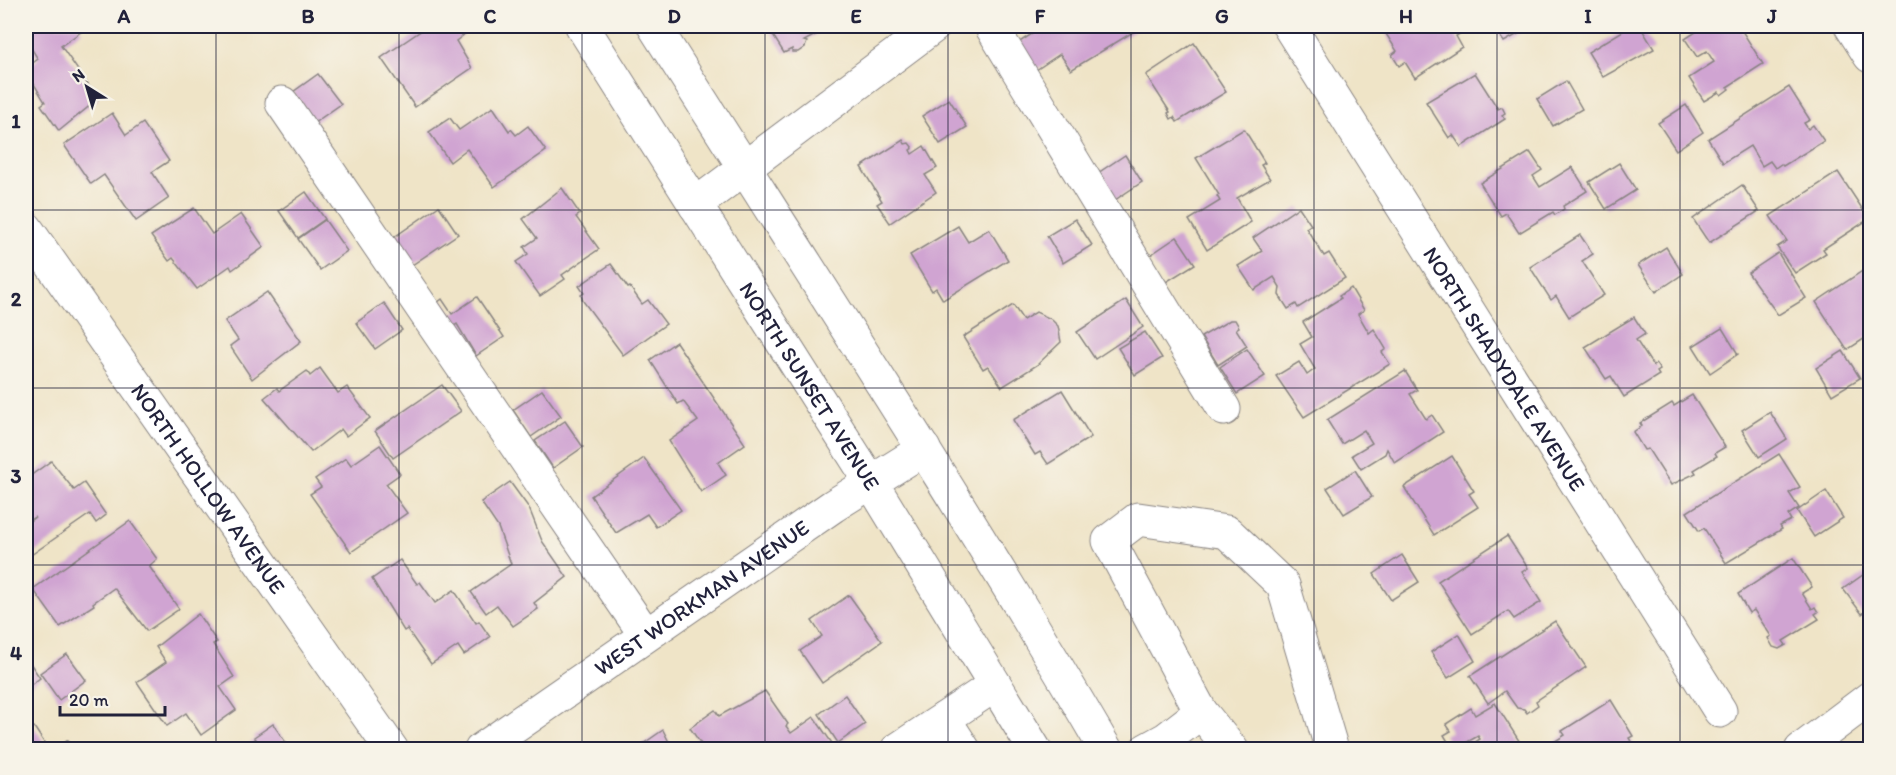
<svg xmlns="http://www.w3.org/2000/svg" width="1896" height="775" font-family="Itim,sans-serif">
	<style>
		.building { fill: #d0a4d2 }
		.lines { fill: none; stroke-linecap: round; stroke-linejoin: round }
		.minor-casing { stroke: #888381; stroke-width: 35 }
		.major-casing { stroke: #888381; stroke-width: 35 }
		.minor { stroke: #fff; stroke-width: 33 }
		.major { stroke: #fff; stroke-width: 33 }
		.grid { fill: none; stroke: #22223b; stroke-width: 1.5; stroke-opacity: 0.55 }
		.labels { text-anchor: middle; dominant-baseline: central; stroke-width: 5; stroke-linejoin: round; paint-order: stroke }
		.street-label { font-size: 22px; fill: #22223b; stroke: #f7f3e8 }
		.neatline { fill: none; stroke: #22223b; stroke-width: 2 }
		.grid-label { font-size: 20px; text-anchor: middle; font-weight: bold; fill: #22223b }
	</style>
	<rect width="100%" height="100%" fill="#f7f3e8"/>
	<filter id="ink" filterUnits="userSpaceOnUse"><feTurbulence type="fractalNoise" baseFrequency=".0167" numOctaves="2"/><feDisplacementMap in="SourceGraphic" scale="12" xChannelSelector="R" yChannelSelector="G"/><feConvolveMatrix kernelMatrix="1 2 1 2 8 2 1 2 1" color-interpolation-filters="sRGB"/></filter>
	<filter id="wash" filterUnits="userSpaceOnUse"><feTurbulence type="fractalNoise" baseFrequency=".008" numOctaves="4" result="noise"/><feDisplacementMap in="SourceGraphic" scale="24" xChannelSelector="R" yChannelSelector="G"/><feGaussianBlur stdDeviation="1.35" result="paint"/><feColorMatrix in="noise" values="0 0 0 0 0 0 0 0 0 0 0 0 0 0 0 0 0 1.4 0 .05"/><feComposite in="paint" operator="in"/></filter>
	<g filter="url(#wash)">
		<rect width="100%" height="100%" fill="#efe4c7"/>
		<g id="blocks">
			<g class="building">
				<polygon points="26,26 78,26 82,31 61,46 98,99 59,131 41,105 45,102 26,71 26,68 38,59 26,40"/>
				<polygon points="428,26 458,26 465,34 456,41 472,68 415,107 381,58"/>
				<polygon points="767,26 832,26 804,41 807,42 805,47 798,52 792,52 792,49 784,53"/>
				<polygon points="1044,26 1143,26 1071,70 1060,54 1033,72 1015,45"/>
				<polygon points="1381,26 1472,26 1456,36 1462,47 1415,78 1405,62 1399,66 1392,55 1397,51"/>
				<polygon points="1493,26 1532,26 1504,42"/>
				<polygon points="1631,26 1640,26 1654,49 1603,77 1588,52"/>
				<polygon points="1705,26 1739,26 1763,64 1727,87 1729,89 1721,95 1719,92 1704,101 1689,78 1714,62 1707,51 1697,57 1685,39"/>
				<polygon points="1194,43 1226,92 1177,122 1174,117 1171,119 1168,113 1170,112 1146,75"/>
				<polygon points="1475,73 1498,109 1502,107 1505,113 1502,115 1505,119 1461,147 1453,135 1449,138 1426,102"/>
				<polygon points="318,74 341,104 314,123 293,92"/>
				<polygon points="1566,81 1582,109 1553,126 1537,99"/>
				<polygon points="1789,87 1810,120 1804,123 1808,129 1813,125 1824,141 1783,166 1781,164 1775,168 1770,161 1762,166 1750,146 1723,163 1708,139"/>
				<polygon points="949,99 967,127 940,144 922,116"/>
				<polygon points="1686,105 1703,132 1676,150 1658,123"/>
				<polygon points="493,107 509,131 511,129 516,135 528,126 546,151 494,187 467,149 450,162 429,132 450,118 459,130"/>
				<polygon points="112,113 126,135 143,123 169,161 152,172 169,198 136,221 104,175 91,184 64,145"/>
				<polygon points="1244,129 1265,163 1261,165 1270,179 1237,198 1251,222 1207,250 1189,220 1220,201 1217,196 1219,195 1196,158"/>
				<polygon points="903,140 905,144 909,143 913,148 910,150 912,154 924,146 937,168 925,175 936,192 890,223 877,204 882,201 861,167"/>
				<polygon points="1530,152 1542,170 1533,176 1540,187 1572,167 1587,191 1563,206 1564,209 1555,215 1553,212 1519,233 1506,213 1501,216 1480,183"/>
				<polygon points="1125,155 1142,182 1115,200 1098,173"/>
				<polygon points="1619,163 1636,190 1606,209 1589,182"/>
				<polygon points="1838,172 1869,219 1823,249 1826,253 1795,273 1777,247 1787,241 1770,216"/>
				<polygon points="1742,185 1759,211 1709,243 1693,219"/>
				<polygon points="562,188 580,214 576,217 599,249 562,275 565,279 540,296 516,262 528,254 524,247 537,238 523,219"/>
				<polygon points="306,192 325,219 298,238 279,211"/>
				<polygon points="439,206 458,234 412,265 393,238"/>
				<polygon points="1299,207 1311,225 1306,228 1324,256 1329,253 1345,278 1298,308 1296,304 1288,309 1279,295 1280,287 1274,277 1254,290 1238,266 1262,251 1253,238"/>
				<polygon points="194,208 212,234 241,214 264,247 232,270 230,266 197,289 173,258 169,261 151,236"/>
				<polygon points="1075,219 1092,245 1063,263 1047,236"/>
				<polygon points="325,220 347,251 320,270 298,239"/>
				<polygon points="958,226 968,242 989,229 1008,260 943,300 936,288 932,291 910,255"/>
				<polygon points="1580,235 1593,254 1582,261 1604,295 1569,317 1556,296 1551,300 1530,267"/>
				<polygon points="1177,237 1195,264 1166,282 1149,256"/>
				<polygon points="1666,247 1683,274 1656,292 1638,265"/>
				<polygon points="1778,253 1806,298 1778,315 1748,273"/>
				<polygon points="611,264 628,288 630,287 642,304 648,300 666,324 623,355 583,301 581,295 584,293 579,286"/>
				<polygon points="1870,266 1870,335 1847,350 1816,302"/>
				<polygon points="1351,288 1364,310 1358,314 1369,333 1374,329 1386,349 1382,352 1390,364 1304,417 1276,376 1299,362 1307,375 1315,369 1300,344 1312,337 1303,322 1341,298 1339,296"/>
				<polygon points="267,292 301,341 252,379 230,346 238,340 225,321"/>
				<polygon points="477,297 504,337 476,356 457,324 450,329 433,306 442,299 452,314"/>
				<polygon points="1126,300 1143,327 1095,359 1077,332"/>
				<polygon points="384,303 402,330 375,349 356,323"/>
				<polygon points="1013,305 1023,320 1036,312 1051,319 1058,326 1061,342 1037,365 1002,387 988,366 983,369 963,337"/>
				<polygon points="1634,317 1645,334 1636,340 1653,366 1656,364 1660,370 1657,372 1659,375 1624,397 1611,376 1606,379 1585,347"/>
				<polygon points="1230,320 1235,320 1239,327 1236,329 1247,346 1218,365 1201,337"/>
				<polygon points="1722,328 1738,354 1710,373 1693,346"/>
				<polygon points="1145,332 1162,358 1135,375 1118,348"/>
				<polygon points="676,342 745,444 718,463 726,475 701,492 669,441 698,421 683,401 678,404 650,360"/>
				<polygon points="1247,349 1265,376 1237,394 1220,367"/>
				<polygon points="1843,351 1860,378 1832,395 1816,368"/>
				<polygon points="320,368 338,393 347,387 370,418 346,436 341,429 311,452 264,398 277,388 279,391 307,371 310,376"/>
				<polygon points="1405,371 1417,390 1410,394 1426,419 1432,415 1443,432 1395,463 1387,449 1385,454 1361,469 1352,455 1372,443 1364,430 1342,444 1327,420"/>
				<polygon points="442,385 461,411 393,458 375,431"/>
				<polygon points="542,390 561,416 531,437 513,410"/>
				<polygon points="1062,390 1091,437 1048,464 1040,452 1035,455 1013,420"/>
				<polygon points="1692,395 1725,447 1715,453 1717,456 1694,470 1696,473 1671,485 1648,449 1644,450 1633,432 1642,426 1640,423 1672,403 1674,406"/>
				<polygon points="1770,412 1787,439 1759,457 1742,430"/>
				<polygon points="565,421 583,447 553,468 535,441"/>
				<polygon points="380,445 400,474 386,484 407,513 351,552 310,494 321,487 315,479 346,458 351,465"/>
				<polygon points="1779,454 1800,487 1789,493 1799,508 1788,515 1791,520 1780,526 1782,529 1726,563 1704,528 1699,531 1687,512"/>
				<polygon points="1452,456 1474,491 1469,494 1478,507 1434,535 1404,487"/>
				<polygon points="644,458 681,510 656,527 647,514 616,533 591,496"/>
				<polygon points="51,461 74,490 84,483 106,515 96,523 90,514 31,555 26,547 26,524 35,517 26,522 26,479"/>
				<polygon points="1355,470 1372,497 1344,514 1327,488"/>
				<polygon points="510,482 529,508 542,541 567,577 534,603 538,609 513,626 497,605 486,613 471,592 511,564 498,527 481,502"/>
				<polygon points="1826,491 1843,518 1814,537 1797,511"/>
				<polygon points="130,521 157,559 149,566 179,609 147,631 114,588 93,603 94,605 60,627 33,589"/>
				<polygon points="1507,536 1528,568 1522,572 1541,602 1514,619 1508,611 1472,634 1438,581"/>
				<polygon points="1402,555 1419,582 1391,600 1374,574"/>
				<polygon points="1793,558 1812,587 1802,593 1812,609 1815,607 1818,612 1815,614 1819,619 1783,641 1786,645 1779,649 1773,647 1768,638 1771,636 1754,610 1749,613 1738,594"/>
				<polygon points="400,560 417,584 420,582 435,603 454,590 476,623 479,621 490,637 464,655 458,646 431,664 407,629 404,631 372,579"/>
				<polygon points="1870,570 1870,608 1862,614 1843,589"/>
				<polygon points="849,595 882,641 822,683 800,651 822,636 812,621"/>
				<polygon points="198,614 217,642 213,644 234,677 220,687 236,710 201,735 186,713 167,726 137,682 166,662 156,647"/>
				<polygon points="1555,621 1586,667 1536,701 1538,705 1527,713 1524,709 1517,708 1505,691 1488,703 1470,676"/>
				<polygon points="1459,634 1475,661 1448,678 1431,652"/>
				<polygon points="67,654 86,680 59,700 40,673"/>
				<polygon points="26,657 40,678 26,688"/>
				<polygon points="765,691 788,724 786,726 791,733 814,717 834,746 829,750 705,750 690,728 715,710 719,716"/>
				<polygon points="845,695 865,724 838,743 819,714"/>
				<polygon points="1611,700 1633,736 1629,738 1636,750 1548,750 1546,747 1565,735 1562,731"/>
				<polygon points="1495,703 1523,747 1519,750 1463,750 1480,739 1478,736 1453,750 1444,735 1451,731 1446,724 1471,708 1475,715"/>
				<polygon points="273,724 291,750 240,750 256,739 254,737"/>
				<polygon points="34,727 49,750 26,750 26,733"/>
				<polygon points="663,730 673,750 631,750 637,748"/>
				<polygon points="68,740 74,750 54,750"/>
			</g>
		</g>
	</g>
	<g filter="url(#ink)">
		<use href="#blocks" fill-opacity="0" stroke="#888381" stroke-width="1.5"/>
		<g class="lines">
			<defs>
				<g id="minor">
					<polyline points="991,26 1224,409"/>
					<path id="s1" d="M1289 26 1720 711"/>
					<polyline points="1851,26 1870,56"/>
					<polyline points="282,103 645,634"/>
					<polyline points="695,205 934,26"/>
					<path id="s2" d="M26 228 392 750"/>
					<polyline points="944,719 964,750"/>
					<path id="s3" d="M481 750 833 506 924 449"/>
					<polyline points="897,750 995,685"/>
					<polyline points="1146,750 1166,739 1201,712"/>
					<polyline points="1232,750 1201,712 1109,541 1138,519 1227,532 1283,585 1332,750"/>
					<polyline points="1801,750 1870,698"/>
				</g>
				<g id="major">
					<path id="s4" d="M582 26 871 482 1035 750"/>
					<path d="M654 26C806 266 963 504 1106 750"/>
				</g>
			</defs>
			<use href="#minor" class="minor-casing"/>
			<use href="#major" class="major-casing"/>
			<use href="#minor" class="minor"/>
			<use href="#major" class="major"/>
		</g>
	</g>
	<path class="grid" d="M216 26V750M399 26V750M582 26V750M765 26V750M948 26V750M1131 26V750M1314 26V750M1497 26V750M1680 26V750M26 210H1870M26 388H1870M26 565H1870"/>
	<g class="labels">
		<g class="street-label">
			<text stroke="none"><textPath href="#s1" startOffset="405">NORTH SHADYDALE AVENUE</textPath></text>
			<text stroke="none"><textPath href="#s4" startOffset="426">NORTH SUNSET AVENUE</textPath></text>
			<text stroke="none"><textPath href="#s2" startOffset="318">NORTH HOLLOW AVENUE</textPath></text>
			<text stroke="none"><textPath href="#s3" startOffset="268">WEST WORKMAN AVENUE</textPath></text>
		</g>
	</g>
	<rect width="1896" height="775" fill="none" stroke="#f7f3e8" stroke-width="66"/>
	<g transform="translate(87 87) rotate(323)" stroke="#f7f3e8" stroke-width="4.5" paint-order="stroke">
	<path d="M0-4.5L10 22L0 15L-10 22Z" fill="#22223b"/>
	<text y="-9" font-size="16" font-weight="bold" text-anchor="middle" fill="#22223b">N</text>
	</g>
	<path d="M60 706v9h105v-9" fill="none" stroke="#22223b" stroke-width="3"/>
	<text x="69" y="706" font-size="18" fill="#22223b" stroke="#f7f3e8" stroke-width="4.5" paint-order="stroke">20 m</text>
	<rect x="33" y="33" width="1830" height="709" class="neatline"/>
	<g class="grid-label">
		<text x="124" y="23">A</text>
		<text x="308" y="23">B</text>
		<text x="490" y="23">C</text>
		<text x="674" y="23">D</text>
		<text x="856" y="23">E</text>
		<text x="1040" y="23">F</text>
		<text x="1222" y="23">G</text>
		<text x="1406" y="23">H</text>
		<text x="1588" y="23">I</text>
		<text x="1772" y="23">J</text>
		<text x="16" y="128">1</text>
		<text x="16" y="306">2</text>
		<text x="16" y="483">3</text>
		<text x="16" y="660">4</text>
	</g>
</svg>
